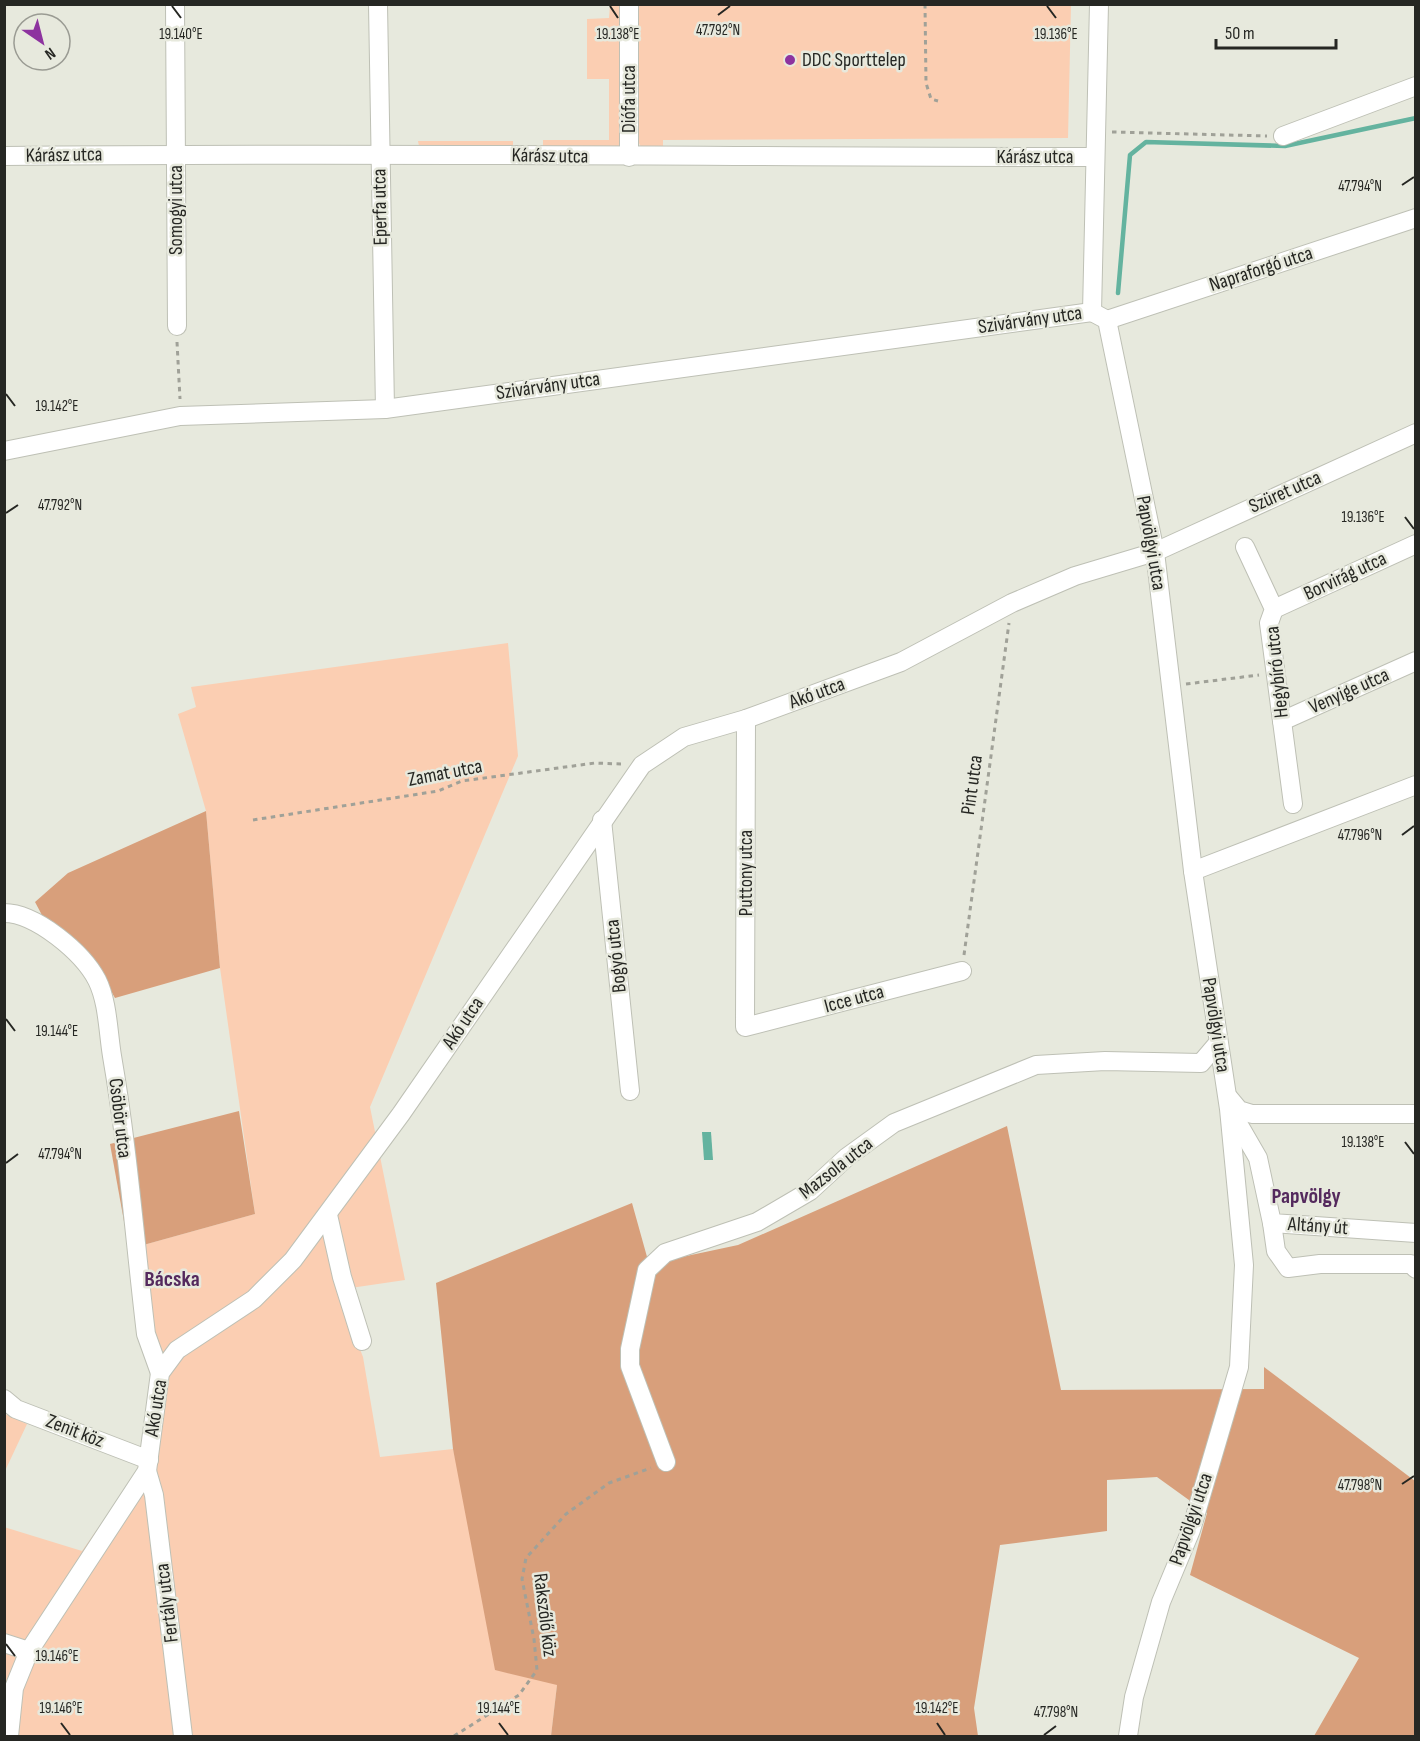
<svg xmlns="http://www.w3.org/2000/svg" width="1420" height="1741" font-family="'Sofia Sans Condensed',sans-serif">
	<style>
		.green { fill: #fbceb2 }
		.forest { fill: #d89f7b }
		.water { fill: #64b39f }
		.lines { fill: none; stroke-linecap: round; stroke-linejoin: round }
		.stream { stroke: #64b39f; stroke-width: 4.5 }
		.minor-casing { stroke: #bec0b5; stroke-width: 20 }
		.path { stroke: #a0a198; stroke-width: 3; stroke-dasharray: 4.5 4.5; stroke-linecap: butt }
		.minor { stroke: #fff; stroke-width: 18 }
		.ticks { fill: none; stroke: #262723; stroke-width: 2 }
		.poi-dot { fill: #8d339f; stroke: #e7e9dd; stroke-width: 2 }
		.labels { text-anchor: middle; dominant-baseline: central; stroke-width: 5; stroke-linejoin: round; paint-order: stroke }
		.poi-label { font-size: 20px; fill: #262723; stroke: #e7e9dd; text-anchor: start }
		.street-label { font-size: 20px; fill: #262723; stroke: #e7e9dd }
		.quarter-label { font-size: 22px; font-weight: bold; fill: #54295d; stroke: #e7e9dd }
		.ticks-label { font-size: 15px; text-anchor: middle; fill: #262723; stroke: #e7e9dd; stroke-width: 5; stroke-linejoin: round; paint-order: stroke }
	</style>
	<rect width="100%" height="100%" fill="#e7e9dd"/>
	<g class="green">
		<polygon points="610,5 622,5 622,143 618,149 543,149 543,140 609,140 609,79 587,79 587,19 609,18"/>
		<polygon points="637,5 1071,5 1068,138 663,140 663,150 641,147 638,141"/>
		<polygon points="418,141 513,141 513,148 419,146"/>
		<polygon points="508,643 518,756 370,1107 405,1280 337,1290 363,1357 380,1457 453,1449 462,1487 557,1685 551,1736 5,1736 4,1527 82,1551 141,1467 151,1369 129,1249 255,1214 220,968 206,811 178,714 196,707 191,687"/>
		<polygon points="5,1414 27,1424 5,1471"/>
	</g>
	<g class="forest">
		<polygon points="206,811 220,968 115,998 93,959 43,917 35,902 68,873"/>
		<polygon points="239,1111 255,1214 129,1249 110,1144"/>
		<polygon points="1007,1126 1061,1390 1264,1389 1264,1367 1415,1481 1415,1736 1314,1736 1359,1658 1190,1575 1207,1513 1157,1477 1107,1480 1107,1531 1000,1545 974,1708 978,1736 551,1736 557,1685 495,1670 453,1449 436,1283 632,1203 649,1264 738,1245"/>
	</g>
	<polygon class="water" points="702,1132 711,1132 713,1160 704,1160"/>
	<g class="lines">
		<polyline class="stream" points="1118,293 1130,155 1146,142 1285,146 1416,118"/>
		<defs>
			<g id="minor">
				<polyline points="175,4 177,326"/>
				<polyline points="378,4 385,409"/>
				<polyline points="1283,136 1416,86"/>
				<path d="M4 156C368 152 731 157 1095 157"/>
				<polyline points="629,157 629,4"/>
				<polyline points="1092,312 1107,320 1155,552 1193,871 1229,1109 1244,1265 1239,1367 1191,1530 1161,1602 1134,1697 1128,1736"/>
				<polyline points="1092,312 1099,4"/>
				<polyline points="1107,320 1416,218"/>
				<polyline points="4,451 180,416 385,409 1092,312"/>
				<polyline points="1245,547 1274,609 1269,623 1293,804"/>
				<polyline points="1274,609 1416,544"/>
				<polyline points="746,719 745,1027 962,971"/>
				<polyline points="1282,721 1416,661"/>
				<polyline points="602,820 630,1091"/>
				<polyline points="1193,871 1416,785"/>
				<path d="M4 913C36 913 83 953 97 980 108 1002 108 1032 112 1056 128 1148 135 1242 146 1334L160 1373"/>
				<polyline points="1229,1098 1239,1110 1252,1114 1416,1114"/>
				<polyline points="1232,1113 1258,1158 1272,1223 1416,1233"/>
				<polyline points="328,1215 342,1277 362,1341"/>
				<polyline points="1272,1223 1276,1251 1288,1268 1320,1264 1411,1264 1416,1269"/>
				<polyline points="4,1399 16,1409 149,1460"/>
				<polyline points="666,1462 630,1366 630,1349 647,1270 665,1253 757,1222 810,1191 847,1157 894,1123 1036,1065 1105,1061 1201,1063 1218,1043"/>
				<polyline points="147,1471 154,1495 183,1736"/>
				<polyline points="4,1643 29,1651"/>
				<polyline points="9,1736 14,1688 29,1651 147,1471 160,1373 177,1350 254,1299 293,1260 401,1114 642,765 684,737 746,719 901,662 1012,603 1075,576 1155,552 1416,433"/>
			</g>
		</defs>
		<use href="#minor" class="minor-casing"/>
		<g class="path">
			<polyline points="925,4 926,83 931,99 938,101"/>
			<polyline points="1112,132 1267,136"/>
			<polyline points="177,342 180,399"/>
			<polyline points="1186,684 1259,675"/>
			<polyline points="253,820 438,791 462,781 595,763 622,764"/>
			<polyline points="964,955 1009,623"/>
			<polyline points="454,1736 519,1695 537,1670 534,1639 522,1579 526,1558 566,1514 609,1483 651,1468"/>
		</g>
		<use href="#minor" class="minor"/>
	</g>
	<path class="ticks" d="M172 6 181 18M610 6 618 18M1047 6 1056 18M718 15 730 6M1402 185 1414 177M6 394 15 406M6 513 18 505M1405 517 1414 529M1402 835 1414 826M6 1019 15 1031M1405 1142 1414 1154M6 1163 18 1154M1402 1484 1414 1476M6 1644 15 1656M61 1723 70 1735M499 1723 508 1735M937 1723 945 1735M1044 1735 1056 1726"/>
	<circle class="poi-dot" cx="790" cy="60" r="6"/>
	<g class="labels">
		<g class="poi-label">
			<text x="802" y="60">DDC Sporttelep</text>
		</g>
		<g class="street-label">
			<text transform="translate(629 99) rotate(-90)">Diófa utca</text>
			<text transform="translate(64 155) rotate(-1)">Kárász utca</text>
			<text transform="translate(550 156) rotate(1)">Kárász utca</text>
			<text x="1035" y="157">Kárász utca</text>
			<text transform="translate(380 207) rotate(-91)">Eperfa utca</text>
			<text transform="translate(176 210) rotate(-90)">Somogyi utca</text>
			<text transform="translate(1261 269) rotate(-18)">Napraforgó utca</text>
			<text transform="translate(1030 320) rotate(-8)">Szivárvány utca</text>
			<text transform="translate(548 386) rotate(-8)">Szivárvány utca</text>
			<text transform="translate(1285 492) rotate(-24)">Szüret utca</text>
			<text transform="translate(1151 543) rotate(80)">Papvölgyi utca</text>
			<text transform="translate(1345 576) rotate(-25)">Borvirág utca</text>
			<text transform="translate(1277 672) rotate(-96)">Hegybíró utca</text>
			<text transform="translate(1349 691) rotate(-24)">Venyige utca</text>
			<text transform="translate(817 693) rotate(-20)">Akó utca</text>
			<text transform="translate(445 773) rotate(-11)">Zamat utca</text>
			<text transform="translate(972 785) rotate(-82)">Pint utca</text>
			<text transform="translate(746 873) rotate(-90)">Puttony utca</text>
			<text transform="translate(616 956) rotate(-96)">Bogyó utca</text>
			<text transform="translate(854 999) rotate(-15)">Icce utca</text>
			<text transform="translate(463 1023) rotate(-56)">Akó utca</text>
			<text transform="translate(1216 1025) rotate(81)">Papvölgyi utca</text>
			<text transform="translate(120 1118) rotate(83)">Csöbör utca</text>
			<text transform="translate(836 1168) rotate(-38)">Mazsola utca</text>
			<text transform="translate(1318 1226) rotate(4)">Altány út</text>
			<text transform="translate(156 1408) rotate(-81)">Akó utca</text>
			<text transform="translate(75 1431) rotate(21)">Zenit köz</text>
			<text transform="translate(1191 1519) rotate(-71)">Papvölgyi utca</text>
			<text transform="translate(167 1603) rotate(-97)">Fertály utca</text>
			<text transform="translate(545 1615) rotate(83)">Rakszőlő köz</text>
		</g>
		<g class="quarter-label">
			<text x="1306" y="1196">Papvölgy</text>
			<text x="172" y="1279">Bácska</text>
		</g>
	</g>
	<g class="ticks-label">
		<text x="718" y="35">47.792°N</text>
		<text x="181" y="39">19.140°E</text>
		<text x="618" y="39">19.138°E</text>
		<text x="1056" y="39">19.136°E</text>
		<text x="1360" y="191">47.794°N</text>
		<text x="57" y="411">19.142°E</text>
		<text x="60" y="510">47.792°N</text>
		<text x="1363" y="522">19.136°E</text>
		<text x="1360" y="840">47.796°N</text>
		<text x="57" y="1036">19.144°E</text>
		<text x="1363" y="1147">19.138°E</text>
		<text x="60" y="1159">47.794°N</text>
		<text x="1360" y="1490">47.798°N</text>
		<text x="57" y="1661">19.146°E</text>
		<text x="61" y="1713">19.146°E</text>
		<text x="499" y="1713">19.144°E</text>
		<text x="937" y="1713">19.142°E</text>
		<text x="1056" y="1717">47.798°N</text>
	</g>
	<rect width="1420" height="1741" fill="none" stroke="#262723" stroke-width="12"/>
	<g transform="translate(42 42) rotate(145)"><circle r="28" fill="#e7e9dd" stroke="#9a9b93" stroke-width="1.5"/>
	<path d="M0-4.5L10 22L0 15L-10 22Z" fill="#8d339f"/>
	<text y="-9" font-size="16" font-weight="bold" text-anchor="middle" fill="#262723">N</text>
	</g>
	<path d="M1216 39v9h120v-9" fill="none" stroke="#262723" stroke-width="3"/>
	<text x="1225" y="39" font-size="18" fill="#262723" stroke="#e7e9dd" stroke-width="4.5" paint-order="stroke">50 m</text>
</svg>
